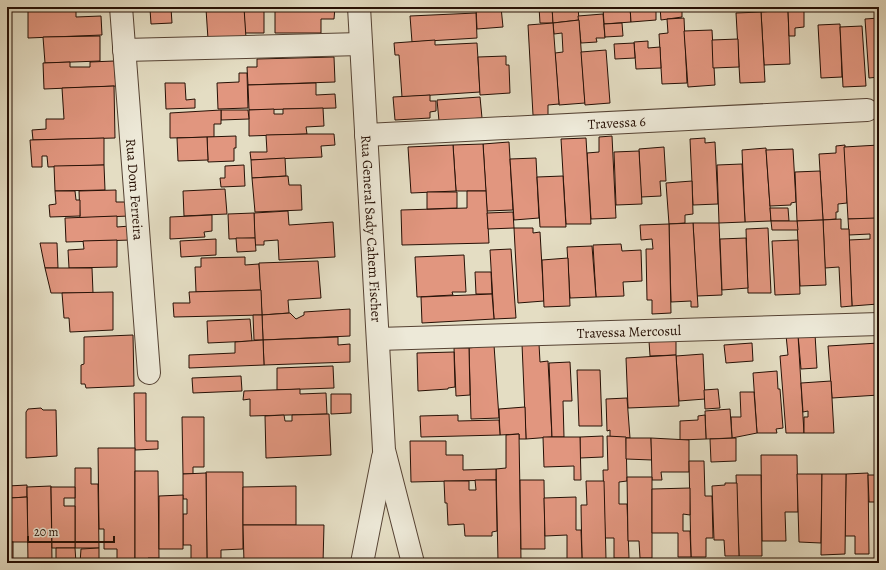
<svg xmlns="http://www.w3.org/2000/svg" width="886" height="570" font-family="Alegreya,serif">
	<style>
		.green { fill: #b6c092; stroke: #6e684c }
		.building { fill: #e1967f; stroke: #261005 }
		.lines { fill: none; stroke-linecap: round; stroke-linejoin: round }
		.minor-casing { stroke: #564334; stroke-width: 24 }
		.tertiary-casing { stroke: #564334; stroke-width: 24 }
		.minor { stroke: #ede9d8; stroke-width: 22 }
		.tertiary { stroke: #ede9d8; stroke-width: 22 }
		.labels { text-anchor: middle; dominant-baseline: central; stroke-width: 3; stroke-linejoin: round; paint-order: stroke }
		.street-label { font-size: 14px; fill: #261005; stroke: #ede9d8 }
	</style>
	<rect width="100%" height="100%" fill="#e4ddc3"/>
	<filter id="stains"><feTurbulence type="fractalNoise" baseFrequency=".005" numOctaves="4"/><feColorMatrix values="0 0 0 0 .2 0 0 0 0 .09 0 0 0 0 .02 0 0 0 .5 -.17"/></filter>
	<radialGradient id="worn" r=".72"><stop offset=".6" stop-color="#630" stop-opacity="0"/><stop offset="1" stop-color="#630" stop-opacity=".3"/></radialGradient>
	<polygon class="green" points="7,267 11,326 7,326"/>
	<g class="building">
		<polygon points="335,7 334,19 321,19 321,33 275,33 275,8"/>
		<polygon points="476,7 501,7 503,27 477,29"/>
		<polygon points="539,7 552,7 553,23 540,23"/>
		<polygon points="552,7 578,7 579,20 553,23"/>
		<polygon points="603,7 630,7 631,22 604,24"/>
		<polygon points="630,7 656,7 656,20 631,22"/>
		<polygon points="660,7 682,7 682,17 661,20"/>
		<polygon points="761,7 788,7 788,10 761,12"/>
		<polygon points="788,7 805,7 805,9 788,10"/>
		<polygon points="813,7 839,7 839,8 814,9"/>
		<polygon points="171,8 172,23 151,24 150,9"/>
		<polygon points="244,8 264,8 264,33 245,33"/>
		<polygon points="244,8 246,38 208,39 206,9"/>
		<polygon points="76,9 76,17 101,16 102,35 28,38 28,11"/>
		<polygon points="788,10 790,64 764,65 761,12"/>
		<polygon points="788,10 804,10 804,27 795,28 795,36 789,36"/>
		<polygon points="761,12 765,82 740,83 736,13"/>
		<polygon points="476,13 477,38 412,42 410,16"/>
		<polygon points="603,14 605,38 596,38 597,42 581,43 578,16"/>
		<polygon points="684,18 687,83 662,84 659,34 668,33 667,19"/>
		<polygon points="879,18 879,77 869,78 865,19"/>
		<polygon points="579,20 585,103 559,105 555,53 563,52 562,33 554,34 553,23"/>
		<polygon points="553,23 559,104 548,105 548,115 533,115 528,25"/>
		<polygon points="622,23 623,36 605,37 604,24"/>
		<polygon points="840,24 842,77 821,78 818,25"/>
		<polygon points="862,26 866,86 843,87 840,27"/>
		<polygon points="712,30 715,85 688,87 684,31"/>
		<polygon points="100,36 100,61 45,63 43,37"/>
		<polygon points="738,39 739,67 713,68 712,40"/>
		<polygon points="435,40 435,45 477,43 480,92 402,97 399,55 395,55 394,43"/>
		<polygon points="648,41 648,48 660,47 661,68 636,69 634,42"/>
		<polygon points="634,43 635,58 615,59 614,44"/>
		<polygon points="606,50 610,103 585,105 581,52"/>
		<polygon points="506,56 506,65 509,65 510,93 480,95 478,57"/>
		<polygon points="334,57 335,82 248,85 247,67 257,67 257,59"/>
		<polygon points="114,61 116,86 44,89 43,63 70,62 70,67 90,67 90,62"/>
		<polygon points="239,73 247,73 248,108 218,109 217,83 239,82"/>
		<polygon points="165,83 185,83 186,100 195,99 195,108 166,109"/>
		<polygon points="316,83 316,95 335,94 336,108 249,110 248,85"/>
		<polygon points="114,86 115,138 33,140 32,130 46,129 46,119 64,119 62,88"/>
		<polygon points="430,95 430,101 436,101 436,111 430,112 430,118 395,120 393,97"/>
		<polygon points="480,97 482,118 439,121 437,100"/>
		<polygon points="323,108 324,126 306,127 307,134 249,136 249,110 274,109 274,114 283,114 283,109"/>
		<polygon points="221,110 248,110 249,119 221,120"/>
		<polygon points="221,110 221,124 214,124 214,137 170,138 170,113"/>
		<polygon points="307,134 334,134 335,145 321,146 322,157 251,160 250,152 267,152 266,135"/>
		<polygon points="236,136 236,148 234,148 234,161 208,162 207,137"/>
		<polygon points="612,136 616,218 591,219 587,153 599,152 599,137"/>
		<polygon points="207,137 208,160 178,161 177,138"/>
		<polygon points="104,138 104,165 48,167 47,156 42,156 42,167 32,167 30,140"/>
		<polygon points="586,138 591,224 566,224 561,139"/>
		<polygon points="705,138 705,143 715,142 718,204 693,205 690,139"/>
		<polygon points="509,142 513,210 487,211 483,144"/>
		<polygon points="483,144 486,191 456,191 453,145"/>
		<polygon points="453,145 456,191 411,193 408,147"/>
		<polygon points="845,145 847,203 838,204 838,212 836,212 836,219 823,220 819,154 836,153 836,146"/>
		<polygon points="879,145 879,192 875,192 877,219 848,219 844,147"/>
		<polygon points="664,147 666,181 660,181 661,196 641,197 639,149"/>
		<polygon points="766,148 771,221 745,222 742,150"/>
		<polygon points="793,149 796,202 791,203 791,205 770,206 766,150"/>
		<polygon points="639,151 642,204 616,205 614,152"/>
		<polygon points="285,158 286,176 252,178 251,160"/>
		<polygon points="536,158 539,218 514,220 510,159"/>
		<polygon points="742,164 745,222 719,223 717,165"/>
		<polygon points="104,165 105,190 55,191 54,166"/>
		<polygon points="244,165 245,186 221,187 220,178 225,178 225,166"/>
		<polygon points="820,171 823,220 797,221 795,172"/>
		<polygon points="288,176 289,185 301,185 302,210 255,212 252,178"/>
		<polygon points="563,176 566,227 540,227 537,177"/>
		<polygon points="692,181 693,214 685,215 685,223 669,224 666,183"/>
		<polygon points="225,189 227,214 184,216 183,191"/>
		<polygon points="116,190 116,202 128,202 129,216 80,218 79,191"/>
		<polygon points="55,191 75,191 76,200 80,200 80,216 50,217 49,205 56,204"/>
		<polygon points="467,191 486,191 489,243 402,245 401,210 467,208"/>
		<polygon points="427,192 457,192 457,208 427,209"/>
		<polygon points="770,208 788,208 789,221 771,221"/>
		<polygon points="288,211 289,225 333,222 335,257 279,260 278,240 264,241 264,245 255,245 254,213"/>
		<polygon points="513,212 514,228 488,229 487,213"/>
		<polygon points="254,213 255,238 229,239 228,214"/>
		<polygon points="212,215 212,231 204,232 205,237 170,239 170,217"/>
		<polygon points="117,216 117,227 130,226 131,240 66,242 65,218"/>
		<polygon points="875,218 879,218 878,304"/>
		<polygon points="875,218 878,304 852,306 849,240 870,239 870,234 849,235 848,219"/>
		<polygon points="841,219 841,229 849,229 852,306 841,307 839,267 825,268 823,220"/>
		<polygon points="823,220 826,285 800,286 797,221"/>
		<polygon points="771,221 797,221 798,230 772,230"/>
		<polygon points="693,223 719,223 722,295 697,296"/>
		<polygon points="693,223 698,307 691,307 691,301 671,302 669,224"/>
		<polygon points="669,224 671,313 652,314 652,300 647,300 646,249 653,249 652,239 641,240 640,225"/>
		<polygon points="514,228 533,228 533,233 540,232 544,301 518,303"/>
		<polygon points="768,228 771,293 748,293 746,229"/>
		<polygon points="236,238 255,238 256,251 237,252"/>
		<polygon points="746,238 748,288 722,290 720,239"/>
		<polygon points="216,239 216,255 181,257 180,241"/>
		<polygon points="117,240 117,267 69,268 68,250 84,249 83,241"/>
		<polygon points="798,240 800,294 775,295 772,241"/>
		<polygon points="40,243 57,243 58,268 45,268"/>
		<polygon points="621,244 622,251 641,250 642,281 623,282 624,296 596,297 593,245"/>
		<polygon points="592,246 596,297 570,298 567,247"/>
		<polygon points="511,249 516,318 494,319 490,250"/>
		<polygon points="464,255 466,292 452,292 453,295 417,297 415,257"/>
		<polygon points="245,257 245,265 259,264 261,290 196,292 195,267 201,267 201,258"/>
		<polygon points="568,258 570,306 544,307 542,260"/>
		<polygon points="318,261 321,298 288,300 289,313 262,315 259,263"/>
		<polygon points="45,268 92,268 93,293 51,293"/>
		<polygon points="475,272 491,272 492,294 476,294"/>
		<polygon points="261,290 262,315 174,317 173,303 190,303 189,292"/>
		<polygon points="113,292 113,330 70,332 69,318 64,318 62,293"/>
		<polygon points="492,294 494,319 422,323 421,297"/>
		<polygon points="350,309 350,336 263,340 262,315 290,313 296,319 304,315 304,312"/>
		<polygon points="253,315 262,315 263,340 254,340"/>
		<polygon points="250,319 252,341 208,343 207,321"/>
		<polygon points="815,334 817,368 801,369 798,335"/>
		<polygon points="133,335 134,386 86,388 85,384 81,384 81,365 84,364 84,337"/>
		<polygon points="786,335 798,335 804,433 786,433 780,356 788,355"/>
		<polygon points="338,337 338,345 350,344 350,362 264,365 263,340"/>
		<polygon points="676,339 676,355 650,356 649,341"/>
		<polygon points="263,340 264,365 189,368 189,355 235,353 235,342"/>
		<polygon points="752,343 753,361 726,363 724,345"/>
		<polygon points="879,343 879,395 832,398 828,346"/>
		<polygon points="522,344 539,344 540,362 548,361 552,437 526,439"/>
		<polygon points="494,345 499,418 471,419 469,348"/>
		<polygon points="454,348 469,348 470,395 456,396"/>
		<polygon points="454,352 455,387 448,388 448,389 418,391 417,353"/>
		<polygon points="703,354 705,399 679,401 676,356"/>
		<polygon points="676,355 679,406 628,408 626,358"/>
		<polygon points="570,362 572,401 563,401 564,437 552,437 549,363"/>
		<polygon points="333,366 334,388 277,390 277,368"/>
		<polygon points="577,370 600,370 602,426 579,426"/>
		<polygon points="777,371 778,389 780,389 783,428 776,429 777,433 757,433 753,373"/>
		<polygon points="241,376 242,391 193,393 192,378"/>
		<polygon points="831,381 834,433 804,433 804,417 808,417 808,411 803,412 801,383"/>
		<polygon points="300,389 300,394 326,393 327,414 250,416 250,399 243,400 244,391"/>
		<polygon points="718,389 720,408 705,409 704,390"/>
		<polygon points="740,392 754,392 757,433 732,438 731,417 741,417"/>
		<polygon points="134,393 146,393 146,441 158,441 158,449 135,450"/>
		<polygon points="331,394 351,394 351,413 331,414"/>
		<polygon points="627,398 630,438 610,437 610,430 607,431 606,399"/>
		<polygon points="525,407 526,439 519,439 519,434 500,435 499,409"/>
		<polygon points="41,408 43,410 56,410 57,456 26,458 26,412 28,409"/>
		<polygon points="730,409 732,438 706,439 705,411"/>
		<polygon points="329,414 331,455 266,458 265,416 284,415 285,421 292,421 292,415"/>
		<polygon points="458,415 458,421 499,420 500,435 421,437 420,416"/>
		<polygon points="705,415 706,439 680,440 680,421 698,420 698,416"/>
		<polygon points="182,417 204,417 204,467 193,467 193,474 183,474"/>
		<polygon points="519,434 521,560 498,561 496,469 506,468 506,435"/>
		<polygon points="603,436 603,457 580,458 580,437"/>
		<polygon points="607,436 626,437 627,481 619,482 619,504 627,504 629,558 614,558 614,538 605,538 603,470 608,470"/>
		<polygon points="543,437 580,437 581,480 574,480 574,466 544,467"/>
		<polygon points="626,438 651,438 652,460 626,459"/>
		<polygon points="651,438 689,440 689,472 661,472 662,480 652,480"/>
		<polygon points="736,438 736,461 711,462 710,439"/>
		<polygon points="410,441 446,441 446,455 463,455 463,470 496,469 496,480 411,482"/>
		<polygon points="98,448 135,448 135,563 117,563 117,549 104,549 104,529 99,529"/>
		<polygon points="7,454 8,486 27,485 27,497 10,498 10,507 7,507"/>
		<polygon points="761,455 797,455 798,512 785,512 786,541 762,541"/>
		<polygon points="689,461 704,461 705,496 712,496 713,538 706,538 706,557 691,557"/>
		<polygon points="75,468 91,468 91,484 98,484 99,548 75,548"/>
		<polygon points="135,471 158,471 159,558 148,558 148,563 135,563"/>
		<polygon points="206,472 243,472 243,549 221,550 221,562 207,562"/>
		<polygon points="206,473 207,562 191,563 191,545 183,545 183,514 187,514 187,499 183,499 183,474"/>
		<polygon points="868,473 869,554 855,554 855,536 845,536 846,474"/>
		<polygon points="797,474 822,474 821,543 799,542"/>
		<polygon points="822,474 846,474 845,554 821,555"/>
		<polygon points="736,475 761,475 762,556 739,556"/>
		<polygon points="868,475 879,475 879,538 876,538 875,502 869,502"/>
		<polygon points="627,477 652,477 652,558 640,558 639,541 628,541"/>
		<polygon points="475,480 496,480 497,531 492,532 492,536 465,536 464,524 448,525 447,503 445,503 444,481 469,481 469,490 476,490"/>
		<polygon points="520,480 544,480 545,549 521,549"/>
		<polygon points="586,481 604,481 606,559 582,559 581,505 587,505"/>
		<polygon points="725,483 737,483 739,556 725,556 724,540 714,540 712,486 725,485"/>
		<polygon points="51,486 52,563 28,563 27,487"/>
		<polygon points="296,486 296,525 243,525 243,487"/>
		<polygon points="51,487 75,487 75,498 64,498 64,506 75,506 75,548 52,548"/>
		<polygon points="690,488 690,515 683,514 683,531 690,531 691,557 678,557 678,533 652,533 652,489"/>
		<polygon points="183,495 183,549 159,549 159,496"/>
		<polygon points="27,497 28,542 7,542 7,507 10,507 10,498"/>
		<polygon points="576,497 576,530 581,530 582,559 567,559 567,535 545,536 544,498"/>
		<polygon points="243,525 324,525 323,563 244,563"/>
		<rect x="7" y="542" width="6" height="21"/>
		<polygon points="56,548 75,548 76,563 56,563"/>
		<polygon points="99,548 99,563 80,563 81,549"/>
	</g>
	<g class="lines">
		<defs>
			<g id="minor">
				<path id="s1" d="M121 7 149 373"/>
				<polyline points="124,50 361,44"/>
				<path id="s2" d="M366 135 867 110"/>
				<path id="s3" d="M378 339 879 324"/>
			</g>
			<g id="tertiary">
				<path id="s4" d="M359 7 384 450 413 563"/>
				<polyline points="362,563 383,457"/>
			</g>
		</defs>
		<use href="#minor" class="minor-casing"/>
		<use href="#tertiary" class="tertiary-casing"/>
		<use href="#minor" class="minor"/>
		<use href="#tertiary" class="tertiary"/>
	</g>
	<g class="labels">
		<g class="street-label">
			<text stroke="none"><textPath href="#s2" startOffset="251">Travessa 6</textPath></text>
			<text stroke="none"><textPath href="#s1" startOffset="183">Rua Dom Ferreira</textPath></text>
			<text stroke="none"><textPath href="#s4" startOffset="222">Rua General Sady Cahem Fischer</textPath></text>
			<text stroke="none"><textPath href="#s3" startOffset="251">Travessa Mercosul</textPath></text>
		</g>
	</g>
	<rect width="886" height="570" fill="none" stroke="#e4ddc3" stroke-width="24"/>
	<rect x="8" y="8" width="870" height="554" fill="none" stroke="#261005" stroke-width="2"/>
	<rect x="12" y="12" width="862" height="546" fill="none" stroke="#261005"/>
	<path d="M28 536v6h86v-6" fill="none" stroke="#261005" stroke-width="2"/>
	<text x="34" y="536" font-size="12" fill="#261005" stroke="#ede9d8" stroke-width="3" paint-order="stroke">20 m</text>
	<rect width="100%" height="100%" filter="url(#stains)"/>
	<rect width="100%" height="100%" fill="url(#worn)"/>
</svg>
